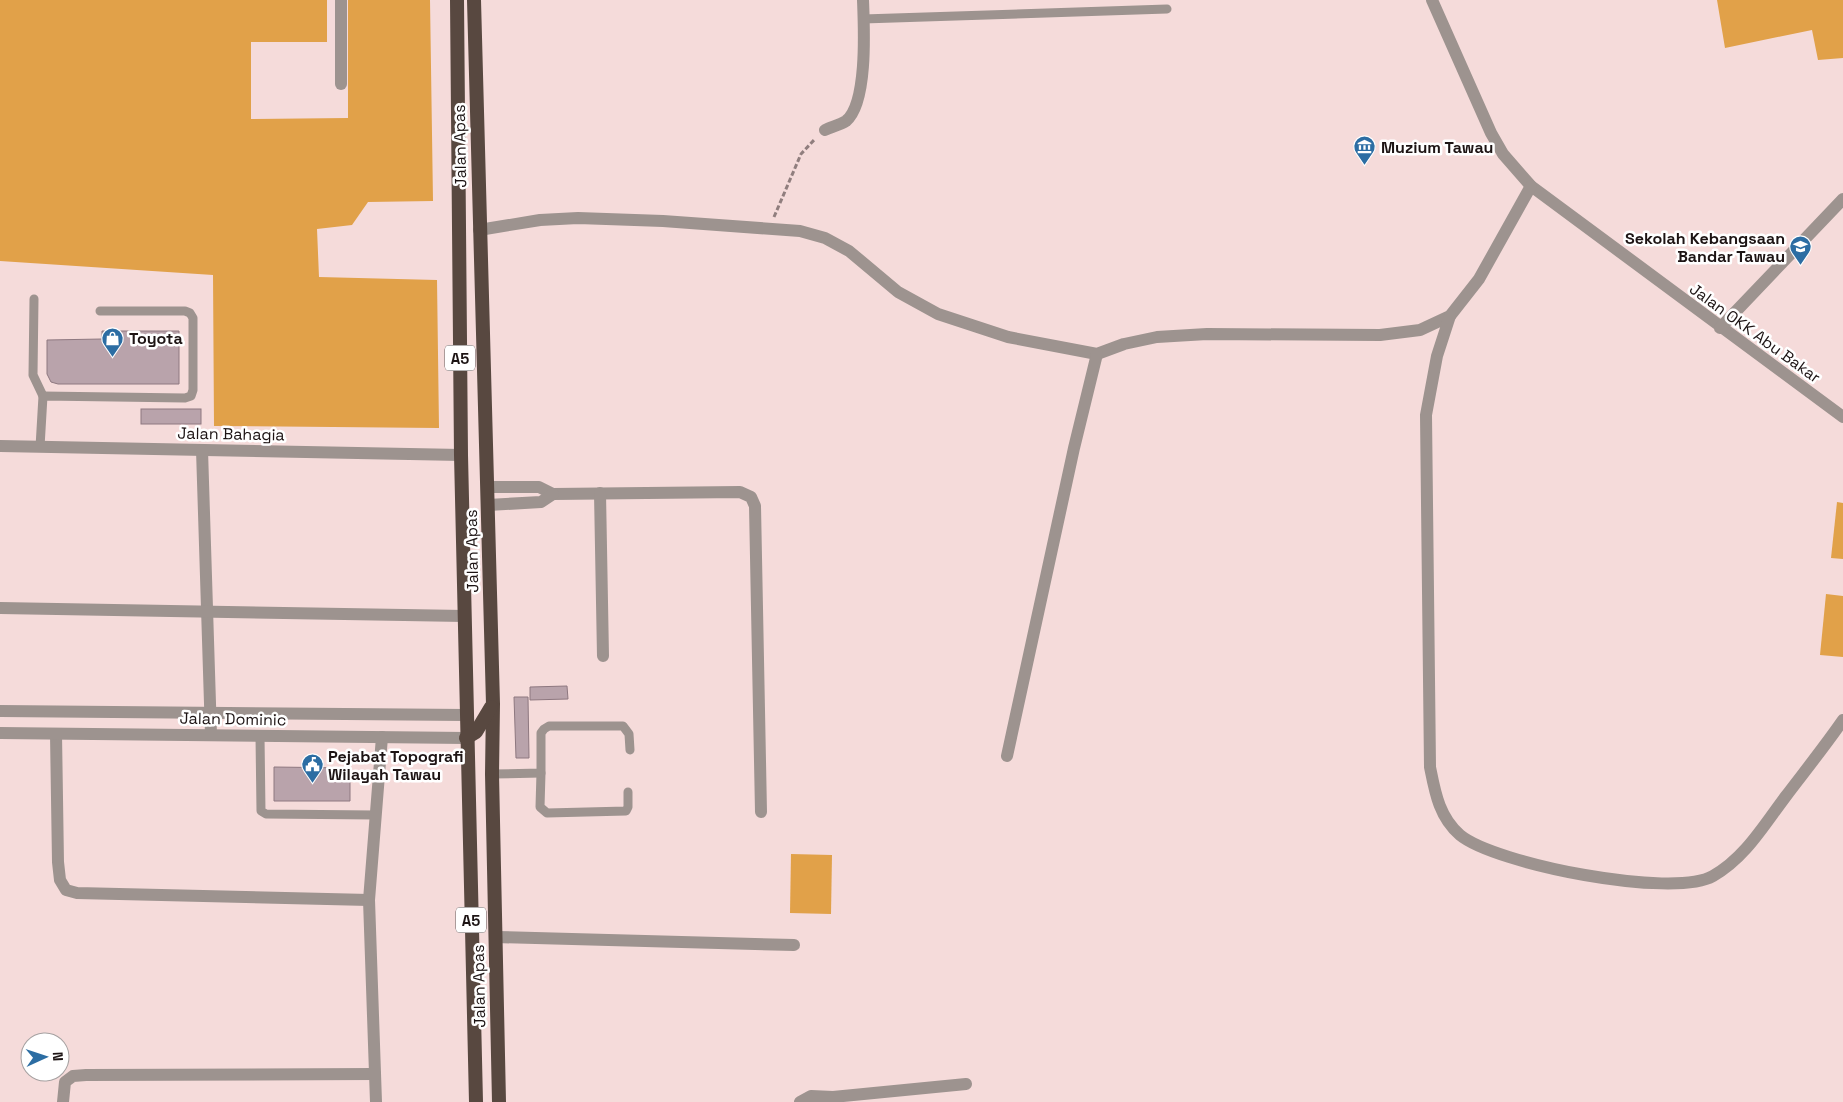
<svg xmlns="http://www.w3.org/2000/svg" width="1843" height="1102" font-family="'Space Grotesk',sans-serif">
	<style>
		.green { fill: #e1a149 }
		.building { fill: #b9a3ab; stroke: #8e7880 }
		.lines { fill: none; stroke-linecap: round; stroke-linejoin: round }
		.path { stroke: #907e7e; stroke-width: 3; stroke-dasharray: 5 2.5; stroke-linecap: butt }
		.service { stroke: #9d938f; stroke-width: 9 }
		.minor { stroke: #9d938f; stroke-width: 12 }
		.tertiary { stroke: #9d938f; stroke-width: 12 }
		.trunk { stroke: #584840; stroke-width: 14 }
		.labels { text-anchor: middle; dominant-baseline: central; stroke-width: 5; stroke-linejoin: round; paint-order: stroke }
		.shield { fill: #fff; stroke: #615a5a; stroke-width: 1 }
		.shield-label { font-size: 15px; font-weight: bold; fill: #1d1414 }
		.street-label { font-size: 16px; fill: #1d1414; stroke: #fff }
		.poi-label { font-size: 16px; font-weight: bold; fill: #1d1414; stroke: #fff; text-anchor: start }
	</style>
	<rect width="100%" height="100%" fill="#f5dbda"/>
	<g class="green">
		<polygon points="0,0 327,0 327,42 251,42 251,119 348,118 348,0 430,0 433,201 368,202 352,225 317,229 319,277 437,280 439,428 214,426 213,275 0,261"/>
		<polygon points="1717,0 1843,0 1843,58 1818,60 1812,30 1725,48"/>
		<polygon points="1837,502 1843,503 1843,559 1831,558"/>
		<polygon points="1826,594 1843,596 1843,657 1820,655"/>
		<polygon points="791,854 832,855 831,914 790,913"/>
	</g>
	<g class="building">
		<polygon points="102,331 179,331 179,384 58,384 51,382 47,374 47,340 102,339"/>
		<rect x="141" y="409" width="60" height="15"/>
		<polygon points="567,686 568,699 530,700 530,687"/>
		<polygon points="514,697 528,697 529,758 516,758"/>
		<polygon points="274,767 350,768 350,801 274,801"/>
	</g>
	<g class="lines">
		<polyline class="path" points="774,217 801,154 815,139"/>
		<g class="service">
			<polyline points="863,19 1167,9"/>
			<polyline points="34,299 33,375 43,396"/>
			<polyline points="40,447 43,396 185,398 191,396 193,390 193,318 190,313 185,311 100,311"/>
			<polyline points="260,736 261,811 266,814 375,815"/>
			<polyline points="541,773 540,807 547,813 626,811 628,807 628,792"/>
			<polyline points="492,774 541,773 541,733 544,729 549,726 623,726 629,734 630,750"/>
		</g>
		<g class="minor">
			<polyline points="1432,0 1491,133 1503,154 1531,186 1843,417"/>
			<polyline points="341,84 341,0"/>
			<path d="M825 130C831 127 840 125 846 121 868 103 864 27 863 0"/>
			<polyline points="479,230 540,220 578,218 663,221 800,231 825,238 849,251 898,292 938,314 1008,337 1097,354 1124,344 1157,337 1207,334 1380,335 1420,330 1450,316 1479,279 1531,186"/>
			<path d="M1450 316 1437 356 1426 415 1430 767C1435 792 1439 817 1460 835 1495 864 1673 899 1713 876 1745 858 1764 825 1786 796 1805 771 1825 746 1843 720"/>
			<polyline points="1720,328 1843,199"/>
			<polyline points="0,446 461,455"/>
			<polyline points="202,450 211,735"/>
			<polyline points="488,487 539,487 553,494 740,492 751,497 755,506 761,812"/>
			<polyline points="600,493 603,656"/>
			<polyline points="488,505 541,502 553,494"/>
			<polyline points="0,608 464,616"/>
			<polyline points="56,734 58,862 60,880 66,890 77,893 369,900"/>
			<polyline points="1007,756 1074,448 1097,354"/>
			<polyline points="496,937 794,945"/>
			<polyline points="63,1102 65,1082 73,1076 86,1075 375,1074"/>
			<polyline points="376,1102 369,900 382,737"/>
			<polyline points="800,1102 811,1096 833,1097 966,1084"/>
		</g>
		<g class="tertiary">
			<polyline points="0,711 466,715"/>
			<polyline points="0,733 466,738"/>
		</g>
		<g class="trunk">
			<polyline points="457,0 461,455 476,1102"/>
			<polyline points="474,0 493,704 492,774 499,1102"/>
			<polyline points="466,738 476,732 491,707"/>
		</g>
	</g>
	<defs>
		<symbol id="museum-pin" viewBox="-11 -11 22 30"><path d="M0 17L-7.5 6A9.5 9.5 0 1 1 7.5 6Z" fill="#2c6da3" stroke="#fff"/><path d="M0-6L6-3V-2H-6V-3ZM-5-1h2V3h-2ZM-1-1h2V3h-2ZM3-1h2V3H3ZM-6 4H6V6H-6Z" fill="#fff"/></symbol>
		<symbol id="school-pin" viewBox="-11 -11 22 30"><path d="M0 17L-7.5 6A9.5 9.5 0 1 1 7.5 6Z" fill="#2c6da3" stroke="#fff"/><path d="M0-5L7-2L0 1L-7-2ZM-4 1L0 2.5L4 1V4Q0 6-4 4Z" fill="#fff"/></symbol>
		<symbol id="shop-pin" viewBox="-11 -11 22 30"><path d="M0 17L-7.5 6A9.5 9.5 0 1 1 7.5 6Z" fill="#2c6da3" stroke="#fff"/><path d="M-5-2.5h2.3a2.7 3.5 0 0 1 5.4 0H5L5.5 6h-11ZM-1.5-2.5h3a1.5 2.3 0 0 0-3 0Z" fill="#fff"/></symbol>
		<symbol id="civic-pin" viewBox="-11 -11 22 30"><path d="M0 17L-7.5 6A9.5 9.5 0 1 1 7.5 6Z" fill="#2c6da3" stroke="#fff"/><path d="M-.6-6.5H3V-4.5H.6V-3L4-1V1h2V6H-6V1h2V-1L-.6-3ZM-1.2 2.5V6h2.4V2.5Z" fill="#fff"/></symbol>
	</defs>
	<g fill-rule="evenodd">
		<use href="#museum-pin" x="1352" y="134" width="25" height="34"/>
		<use href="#school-pin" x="1788" y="234" width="25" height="34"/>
		<use href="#shop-pin" x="100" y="326" width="25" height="34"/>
		<use href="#civic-pin" x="300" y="752" width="25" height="34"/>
	</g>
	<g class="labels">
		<g class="shield">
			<rect x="445" y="345.5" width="30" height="25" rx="4"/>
			<rect x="456" y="907.5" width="30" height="25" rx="4"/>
		</g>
		<g class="shield-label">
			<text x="460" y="358">A5</text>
			<text x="471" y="920">A5</text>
		</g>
		<g class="street-label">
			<text transform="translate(460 146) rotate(-91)">Jalan Apas</text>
			<text transform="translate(1755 333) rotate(36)">Jalan OKK Abu Bakar</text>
			<text transform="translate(231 434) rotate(1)">Jalan Bahagia</text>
			<text transform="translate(472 551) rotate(-91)">Jalan Apas</text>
			<text transform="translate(233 719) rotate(1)">Jalan Dominic</text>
			<text transform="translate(479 986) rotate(-91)">Jalan Apas</text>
		</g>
		<g class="poi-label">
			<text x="1381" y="147">Muzium Tawau</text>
			<text x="1785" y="238" text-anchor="end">Sekolah Kebangsaan<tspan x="1785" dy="18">Bandar Tawau</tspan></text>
			<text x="129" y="338">Toyota</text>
			<text x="328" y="756">Pejabat Topografi<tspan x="328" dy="18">Wilayah Tawau</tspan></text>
		</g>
	</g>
	<g transform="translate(45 1057) rotate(87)"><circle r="24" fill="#ffffff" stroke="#a5a1a1"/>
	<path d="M0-4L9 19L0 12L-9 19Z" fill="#2c6da3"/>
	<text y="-8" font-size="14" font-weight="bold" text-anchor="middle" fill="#1d1414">N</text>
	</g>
</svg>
